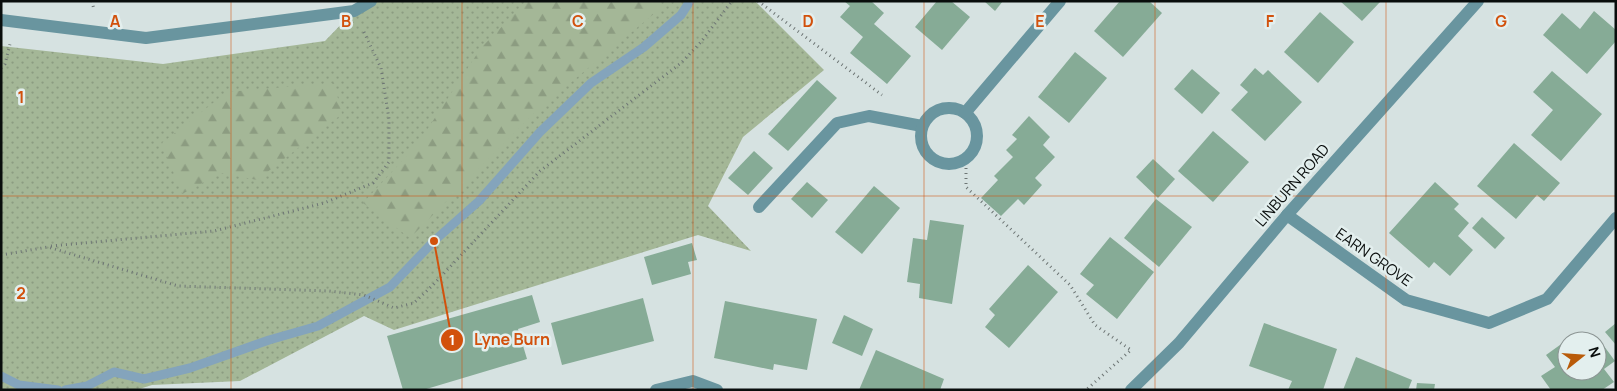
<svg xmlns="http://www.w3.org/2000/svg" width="1617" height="391" font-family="Manrope,sans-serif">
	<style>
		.green { fill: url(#green-dots) }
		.forest { fill: url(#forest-firs) }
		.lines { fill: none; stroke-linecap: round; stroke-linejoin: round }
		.stream { stroke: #84a4bc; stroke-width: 9 }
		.building { fill: #86ab96 }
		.path { stroke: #6d7574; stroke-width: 3; stroke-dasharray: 1 4; stroke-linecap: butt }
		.service { stroke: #69959f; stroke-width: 12 }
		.minor { stroke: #69959f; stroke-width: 12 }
		.tertiary { stroke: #69959f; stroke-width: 12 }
		.grid { fill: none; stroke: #d2510c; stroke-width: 1; stroke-opacity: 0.55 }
		.labels { text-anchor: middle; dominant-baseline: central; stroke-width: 5; stroke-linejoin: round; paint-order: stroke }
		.street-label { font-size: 15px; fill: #090d0c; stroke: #e3efee }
		.grid-label { font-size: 16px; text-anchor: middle; font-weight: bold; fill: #d2510c; stroke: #e3efee; stroke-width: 5; stroke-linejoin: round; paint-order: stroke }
		.leader { fill: none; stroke: #d2510c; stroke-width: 2 }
		.callout-dot { fill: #d2510c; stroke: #e3efee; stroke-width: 2 }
		.mark-label { font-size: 15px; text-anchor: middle; font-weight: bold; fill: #fff }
		.callout-label { font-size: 16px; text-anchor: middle; font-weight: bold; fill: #d2510c; stroke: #e3efee; stroke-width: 5; stroke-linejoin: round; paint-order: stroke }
	</style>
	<defs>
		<pattern id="green-dots" width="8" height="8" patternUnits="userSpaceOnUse" patternTransform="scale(1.25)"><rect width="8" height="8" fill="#a4b797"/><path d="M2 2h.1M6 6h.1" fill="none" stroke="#8c9c81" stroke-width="1.8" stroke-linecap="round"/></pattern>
		<pattern id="forest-firs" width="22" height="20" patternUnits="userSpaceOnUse" patternTransform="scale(1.25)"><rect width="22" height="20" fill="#a4b797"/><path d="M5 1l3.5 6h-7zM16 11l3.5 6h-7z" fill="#8c9c81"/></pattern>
	</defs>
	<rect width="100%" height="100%" fill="#d6e2e1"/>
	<polygon class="green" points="371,1 755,1 824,70 743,137 708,206 751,251 698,235 394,330 364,316 240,381 152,385 136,390 1,390 1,46 163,64 325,41 354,11"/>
	<g class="forest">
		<polygon points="527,1 654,1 661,8 535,112 410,238 363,203 417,145 481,48"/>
		<polygon points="334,83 342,114 257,180 221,173 182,194 162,143 227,92"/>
	</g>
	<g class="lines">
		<g class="stream">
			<polyline points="1,376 19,385 58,390"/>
			<polyline points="65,390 87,386 114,372 144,379 190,368 269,340 318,326 390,287 434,241 479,201 540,132 591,83 644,47 681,15 690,1"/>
		</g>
	</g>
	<g class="building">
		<polygon points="844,1 871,1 884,13 874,24 911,56 887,84 850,53 863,37 840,17 850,6"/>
		<polygon points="937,1 951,1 970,17 942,50 915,27"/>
		<polygon points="984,1 1003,1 995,11"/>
		<polygon points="1120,1 1149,1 1162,13 1123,57 1094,31"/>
		<polygon points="1340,1 1381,1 1362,21"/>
		<polygon points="1594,11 1616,30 1616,41 1587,74 1543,35 1562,13 1580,29"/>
		<polygon points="1320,12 1354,42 1318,83 1284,52"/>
		<polygon points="1075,52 1107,78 1069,123 1038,97"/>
		<polygon points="1255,68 1263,75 1268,70 1302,102 1265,141 1231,110 1248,92 1240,85"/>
		<polygon points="1192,69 1220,93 1202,114 1174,89"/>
		<polygon points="1552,71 1602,114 1561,161 1531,135 1553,110 1533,92"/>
		<polygon points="817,80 837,98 788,151 768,134"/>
		<polygon points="1029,116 1050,137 1043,145 1055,157 1035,178 1042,185 1024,205 1018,199 1001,216 981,198 998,180 994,176 1013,157 1006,150 1017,139 1012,135"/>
		<polygon points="1213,131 1249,162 1213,202 1178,171"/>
		<polygon points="1514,143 1560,183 1544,201 1537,195 1516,219 1477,186"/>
		<polygon points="754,151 773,168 748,195 728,178"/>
		<polygon points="1153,159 1175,179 1158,198 1136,177"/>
		<polygon points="807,182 828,200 812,218 791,199"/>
		<polygon points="1435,182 1459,204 1454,209 1469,223 1458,236 1473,250 1450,276 1434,262 1429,268 1389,233"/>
		<polygon points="874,186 900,208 862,254 835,232"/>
		<polygon points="1156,199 1192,227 1159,267 1124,238"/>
		<polygon points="1482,217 1505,238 1495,249 1472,228"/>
		<polygon points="930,220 964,225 952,304 919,298 920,284 907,282 913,238 927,240"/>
		<polygon points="1110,237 1154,272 1117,319 1086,294 1094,285 1080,274"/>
		<polygon points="692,243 697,260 688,262 691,274 652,285 644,257"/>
		<polygon points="1028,265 1058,292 1009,348 985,327 995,315 989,309"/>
		<polygon points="532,295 540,322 518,329 527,359 423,390 403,390 387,336"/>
		<polygon points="643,298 654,341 562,365 551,323"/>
		<polygon points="725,301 817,319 807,370 774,364 773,370 714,358"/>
		<polygon points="844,315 873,329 862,356 832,343"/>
		<polygon points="1264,323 1337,349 1323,390 1288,390 1292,381 1249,366"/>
		<polygon points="1616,323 1616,345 1605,332"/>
		<polygon points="1578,332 1585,341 1567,341 1567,371 1597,371 1597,341 1594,341 1598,338 1615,361 1604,369 1614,382 1602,390 1551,390 1541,376 1555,367 1546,355"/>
		<polygon points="876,350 944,379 940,390 859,390"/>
		<polygon points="1356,357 1412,380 1408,390 1343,390"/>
		<polygon points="1417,383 1435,384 1434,390 1416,390"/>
	</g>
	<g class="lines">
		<g class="path">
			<polyline points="92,1 94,10"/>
			<polyline points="758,1 882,95"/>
			<polyline points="1,68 5,64 10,44"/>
			<polyline points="966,158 966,187 1070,285 1095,325 1131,350 1086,390"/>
			<polyline points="51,246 214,231 324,203 373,183 389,162 389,119 381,68 363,30"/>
			<polyline points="1,255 48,247 178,286 329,291 364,295 394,308 414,303 433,285 540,171 681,63 701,42 732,1"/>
		</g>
		<polyline class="service" points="759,207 837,123 869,116 922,126"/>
		<g class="minor">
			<circle cx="949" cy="136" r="28"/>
			<polyline points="965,113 1060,1"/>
			<polyline points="1287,215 1406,300 1489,323 1547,299 1616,218"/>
			<polyline points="656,390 693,381 717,390"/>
		</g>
		<g class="tertiary">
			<polyline points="1,20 146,38 354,11 371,1"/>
			<polyline points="1131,390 1179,343 1287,215 1478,1"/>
		</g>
	</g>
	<path class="grid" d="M231 1V390M462 1V390M693 1V390M924 1V390M1155 1V390M1386 1V390M1 196H1616"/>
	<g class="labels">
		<g class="street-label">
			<text transform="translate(1292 185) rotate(-49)">LINBURN ROAD</text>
			<text transform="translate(1374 257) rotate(35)">EARN GROVE</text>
		</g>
	</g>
	<g class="grid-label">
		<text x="115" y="27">A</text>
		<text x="346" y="27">B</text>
		<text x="578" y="27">C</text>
		<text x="808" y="27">D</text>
		<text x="1040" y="27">E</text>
		<text x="1270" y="27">F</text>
		<text x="1501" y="27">G</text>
		<text x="21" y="103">1</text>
		<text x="21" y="299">2</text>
	</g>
	<path class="leader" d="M434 241L452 340"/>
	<g class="callout-dot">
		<circle cx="434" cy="241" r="5"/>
		<circle cx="452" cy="340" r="12"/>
	</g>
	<g class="mark-label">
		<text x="452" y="345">1</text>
	</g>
	<g class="callout-label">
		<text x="512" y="345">Lyne Burn</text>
	</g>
	<rect width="1617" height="391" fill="none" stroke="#090d0c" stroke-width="5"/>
	<g transform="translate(1582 356) rotate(73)"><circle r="24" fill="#e3efee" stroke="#8c9594"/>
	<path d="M0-4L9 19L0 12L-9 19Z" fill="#b95b09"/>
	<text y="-8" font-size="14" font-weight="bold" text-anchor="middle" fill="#090d0c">N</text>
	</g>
</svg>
